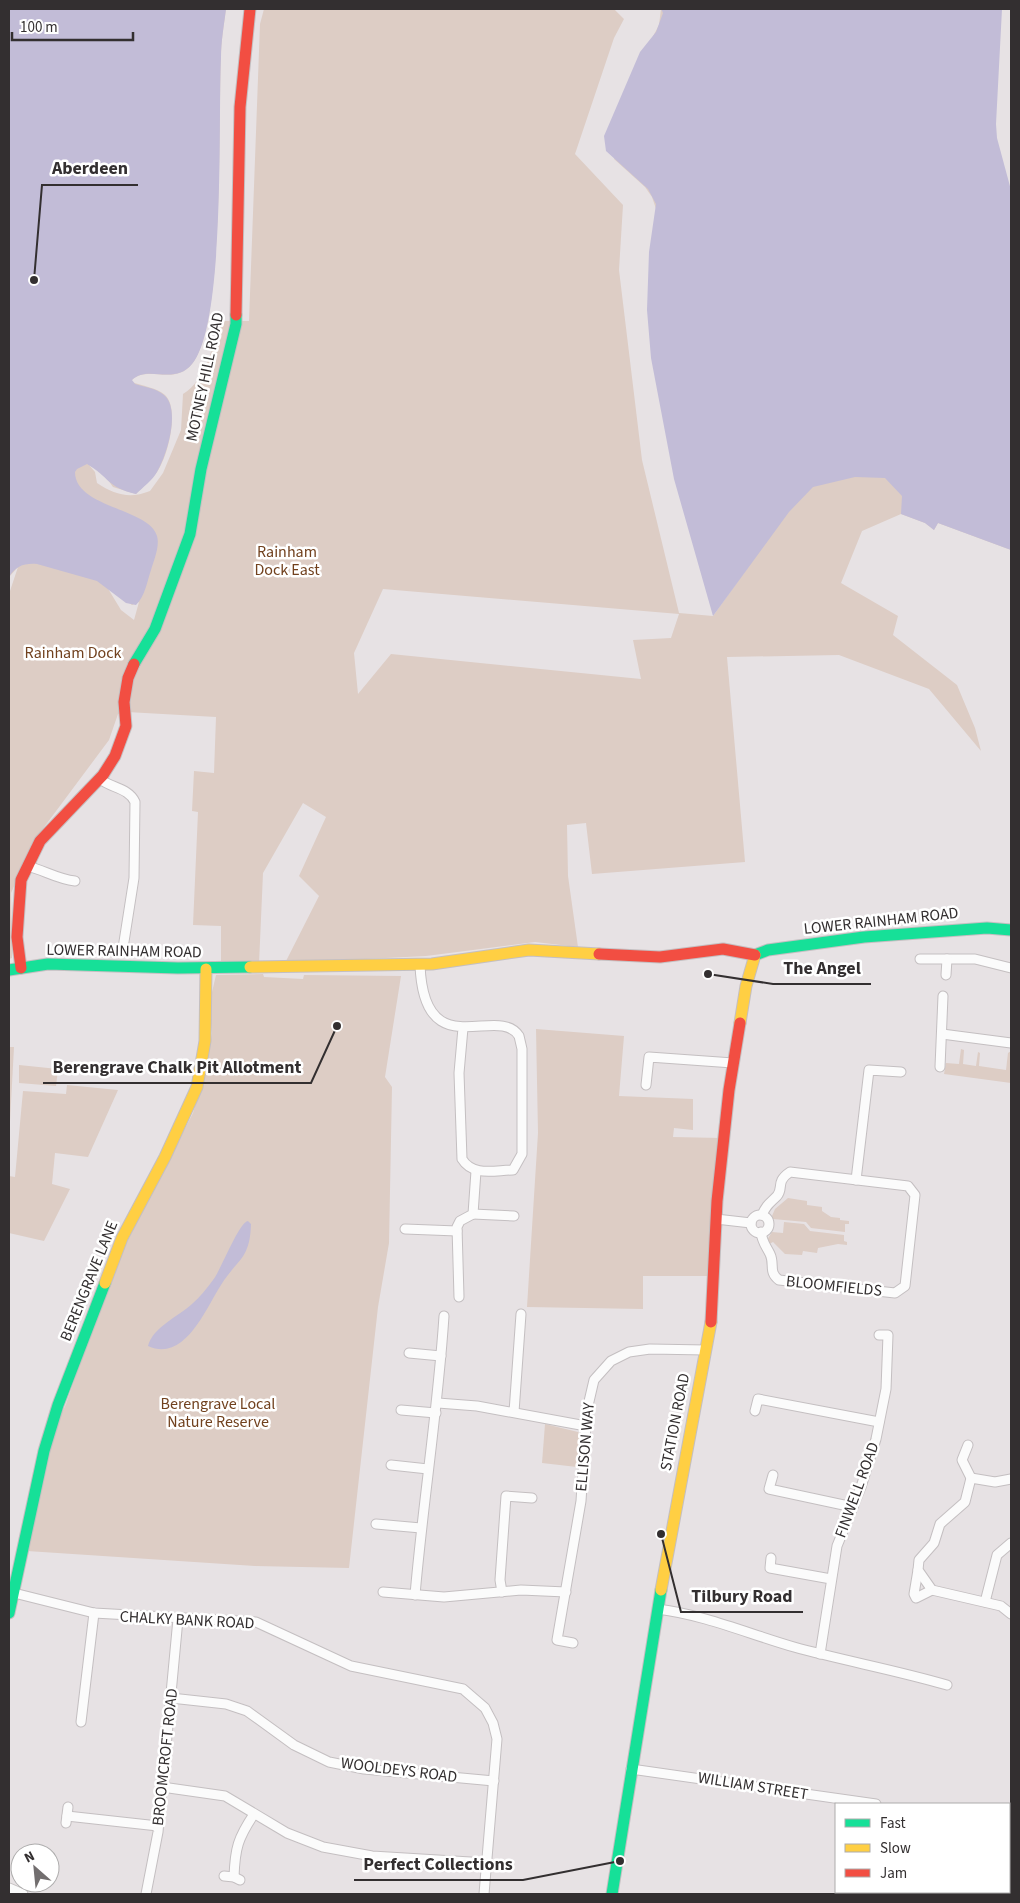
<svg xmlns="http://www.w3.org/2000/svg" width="1020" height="1903" font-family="'Source Sans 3',sans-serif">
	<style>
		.green { fill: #ddcdc5; fill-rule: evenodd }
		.water { fill: #c2bcd7 }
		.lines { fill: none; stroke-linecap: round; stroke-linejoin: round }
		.street-casing { stroke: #c4bfc1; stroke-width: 11 }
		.fast-casing { stroke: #c4bfc1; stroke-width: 13 }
		.slow-casing { stroke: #c4bfc1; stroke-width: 13 }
		.jam-casing { stroke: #c4bfc1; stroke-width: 13 }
		.street { stroke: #fbfbfb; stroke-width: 9 }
		.fast { stroke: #16e098; stroke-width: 11 }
		.slow { stroke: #ffcf43; stroke-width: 11 }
		.jam { stroke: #f24e42; stroke-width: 11 }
		.labels { text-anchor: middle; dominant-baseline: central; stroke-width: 5; stroke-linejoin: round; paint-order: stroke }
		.street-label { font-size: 16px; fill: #332f30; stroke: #fff }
		.park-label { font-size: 16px; fill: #71411e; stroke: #fff }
		.leader { fill: none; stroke: #332f30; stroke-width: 2 }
		.callout-dot { fill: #332f30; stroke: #fff; stroke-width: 2 }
		.callout-label { font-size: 18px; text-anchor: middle; font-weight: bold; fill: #332f30; stroke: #fff; stroke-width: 5; stroke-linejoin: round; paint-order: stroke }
	</style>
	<rect width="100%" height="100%" fill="#e7e2e4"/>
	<g class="green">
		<path d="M9 9H226C224 25 221 41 221 58 218 117 225 325 192 364 174 386 147 365 132 380V382C143 386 157 388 165 395 180 409 168 456 157 472 151 480 142 487 136 494L113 487 103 473 89 465 95 472 97 483C115 495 130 499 150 491L163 473 181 430 183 394C206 380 213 347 219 321H249L260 24 264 9H614L624 19 614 38 575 154 623 205 619 270 642 460 679 613 713 616 768 539 652 197 645 187 614 159 638 65 659 25 661 9 1011 550 938 523 934 530 925 523 901 514 862 531 841 583 898 616 893 635 957 685 975 728 981 751 929 689 839 655 727 657 745 862 592 874 586 823 567 825 568 876 578 947 535 942 426 956 285 963 319 896 299 876 326 817 303 803 263 873 259 964H221V926L193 925 198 812 192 811 194 771 214 773 216 717 127 712 118 714 109 740 36 838 11 893 12 958 9 959V594L18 567 9 577ZM107 587 132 605 139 602 134 620 121 610ZM383 589 679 614 671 638 633 640 641 679 391 654 358 694 354 653Z"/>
		<polygon points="263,974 264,977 303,979 304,975 401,976 385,1077 392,1087 389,1243 378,1307 349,1568 255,1566 27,1551 53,1432 66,1404 112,1271 193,1113 205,1072 212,1033 209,1005 216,975"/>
		<polygon points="536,1029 624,1036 619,1096 693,1099 693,1130 674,1128 673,1137 721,1138 708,1276 643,1276 643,1309 527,1307 538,1133"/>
		<polygon points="9,1047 14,1047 9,1140"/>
		<polygon points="961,1049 964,1050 963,1064 976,1066 978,1052 980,1053 979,1066 1006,1070 1008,1053 1011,1051 1011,1083 944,1074 946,1063 959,1064"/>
		<polygon points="19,1065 58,1069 56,1086 19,1083"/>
		<polygon points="67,1085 118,1090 88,1157 55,1153 52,1184 70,1189 44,1241 9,1233 9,1176 15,1177 23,1091 66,1094"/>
		<polygon points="788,1198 807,1201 807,1205 822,1207 822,1211 831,1217 840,1218 840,1220 849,1221 849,1224 845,1224 845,1232 811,1228 806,1222 773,1219 772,1216 775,1209"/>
		<polygon points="784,1222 804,1224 810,1231 844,1235 844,1241 847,1242 847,1245 838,1244 818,1248 817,1253 803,1251 802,1255 785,1254 773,1242 769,1244 767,1240 772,1232 783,1233"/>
		<polygon points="545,1424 578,1432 580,1435 577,1467 542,1463"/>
	</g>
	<g class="water">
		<path d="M9 9H226C224 25 221 41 221 58 218 118 226 324 192 364 174 386 148 364 132 380L135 384C144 387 156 388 164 395 181 409 167 455 157 472 152 481 143 487 136 494 108 488 109 477 87 464L77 469 75 472C75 508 149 508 157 536 160 546 154 560 151 570 147 582 145 596 136 605L126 603 97 581 37 564C24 563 16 566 9 577Z"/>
		<polygon points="661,9 1002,9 996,124 997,138 1011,190 1011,550 938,523 934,530 925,523 901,514 902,496 885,478 855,477 813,487 789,512 713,616 674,479 651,358 647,310 649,252 656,204 648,189 606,151 604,136 640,52 656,32 663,13"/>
		<path d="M248 1221 251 1224C250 1260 237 1259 221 1285 206 1308 185 1363 148 1346 153 1327 179 1316 192 1304 200 1297 207 1288 213 1280 221 1270 239 1222 248 1221Z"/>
	</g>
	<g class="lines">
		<defs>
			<g id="street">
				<path d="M100 779C111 788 129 788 135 802L134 878 123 948"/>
				<path d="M27 866C44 870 57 879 75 881"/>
				<polyline points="920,959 975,959 1011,968"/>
				<path d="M420 965C424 1068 498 1003 519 1036L522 1049V1154L513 1170C495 1170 473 1177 462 1159L459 1073 463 1028"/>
				<polyline points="946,975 947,959"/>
				<polyline points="942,1034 1011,1043"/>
				<polyline points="940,1067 943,996"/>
				<polyline points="646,1085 649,1057 733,1063"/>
				<polyline points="856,1180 869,1070 901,1072"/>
				<polyline points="473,1214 514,1216"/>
				<circle cx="760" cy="1224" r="9"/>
				<polyline points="716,1219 751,1223"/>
				<polyline points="405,1229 457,1231"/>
				<path d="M761 1232C762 1242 766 1246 770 1254 775 1264 768 1272 779 1280L895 1293 905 1286 915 1195 908 1186 790 1172C775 1182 784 1188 777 1196 770 1203 766 1205 762 1215"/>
				<polyline points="459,1297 457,1227 460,1221 473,1214 476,1171"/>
				<polyline points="409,1353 441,1356"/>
				<polyline points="438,1403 477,1406 586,1426"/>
				<polyline points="401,1410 436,1413"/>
				<polyline points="755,1411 758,1399 879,1422"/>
				<polyline points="514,1412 521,1314"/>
				<polyline points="968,1445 962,1460 971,1478"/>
				<polyline points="391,1465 428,1469"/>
				<polyline points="773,1475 769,1489 853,1507"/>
				<polyline points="1011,1479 995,1482 971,1478 965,1502 940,1524 934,1543 919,1560 918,1570 932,1590 1001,1606 1011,1614"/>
				<polyline points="376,1524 421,1528"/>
				<polyline points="771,1558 770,1568 831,1579"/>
				<polyline points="918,1570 914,1594 916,1598 932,1590"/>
				<polyline points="383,1592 444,1597 521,1590 566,1592"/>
				<polyline points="502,1592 500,1580 506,1496 532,1498"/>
				<polyline points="14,1593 94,1613 256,1622 351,1666 463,1689 485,1708 493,1723 497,1739 484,1894"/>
				<path d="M415 1595C423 1502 438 1409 444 1316"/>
				<polyline points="985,1602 997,1555 1011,1543"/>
				<path d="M658 1609C705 1615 749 1634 794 1647 845 1661 896 1670 947 1685"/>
				<polyline points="573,1643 557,1640 581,1501 587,1410 594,1380 611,1361 629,1352 650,1349 706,1350"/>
				<polyline points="820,1654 837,1546 861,1487 876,1439 886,1389 888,1335 879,1335"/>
				<polyline points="171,1698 226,1704 247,1711 294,1745 329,1762 364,1769 494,1781"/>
				<polyline points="81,1722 94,1613"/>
				<polyline points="631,1769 876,1804"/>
				<polyline points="162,1787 225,1796 287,1833 323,1847 372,1856 487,1863"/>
				<polyline points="67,1816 158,1826"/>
				<polyline points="66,1823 68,1807"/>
				<polyline points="1009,1824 1011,1825"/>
				<polyline points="224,1876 234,1877 240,1880"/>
				<path d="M234 1877C235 1848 238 1838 254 1814"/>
				<polyline points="9,1888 23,1894"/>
				<polyline points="146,1894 158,1832 178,1619"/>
			</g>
			<g id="fast">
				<polyline points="134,664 155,629 190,534 201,469 236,324 236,315"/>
				<polyline points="755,955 768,950 864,937 987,928 1011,930"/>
				<polyline points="9,970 48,964 178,968 250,967"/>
				<polyline points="9,1613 44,1451 58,1405 105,1283"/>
				<polyline points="612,1894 661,1590"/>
			</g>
			<g id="slow">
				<polyline points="250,967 432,964 529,950 599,954"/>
				<polyline points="740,1023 746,986 755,955"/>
				<polyline points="105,1283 122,1238 165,1157 197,1087 205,1041 206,969"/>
				<polyline points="661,1590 711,1322"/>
			</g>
			<g id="jam">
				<polyline points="236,315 240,107 250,9"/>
				<polyline points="599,954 660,957 723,949 755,955"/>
				<polyline points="21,968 17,937 21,880 40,841 103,775 115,756 126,726 124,702 128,678 134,664"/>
				<polyline points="711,1322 717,1201 729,1090 740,1023"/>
			</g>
		</defs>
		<use href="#street" class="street-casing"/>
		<use href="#fast" class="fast-casing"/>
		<use href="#slow" class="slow-casing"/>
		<use href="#jam" class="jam-casing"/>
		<use href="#street" class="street"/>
		<use href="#fast" class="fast"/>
		<use href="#slow" class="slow"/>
		<use href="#jam" class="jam"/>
	</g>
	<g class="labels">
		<g class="street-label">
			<text transform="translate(205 377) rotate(-78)">MOTNEY HILL ROAD</text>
			<text transform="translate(881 921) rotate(-6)">LOWER RAINHAM ROAD</text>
			<text transform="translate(124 951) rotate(1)">LOWER RAINHAM ROAD</text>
			<text transform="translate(89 1281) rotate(-68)">BERENGRAVE LANE</text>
			<text transform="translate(834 1286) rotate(6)">BLOOMFIELDS</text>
			<text transform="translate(675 1422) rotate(-79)">STATION ROAD</text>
			<text transform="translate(585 1447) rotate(-85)">ELLISON WAY</text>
			<text transform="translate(857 1490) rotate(-70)">FINWELL ROAD</text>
			<text transform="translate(187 1620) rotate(3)">CHALKY BANK ROAD</text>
			<text transform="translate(165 1757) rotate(-84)">BROOMCROFT ROAD</text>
			<text transform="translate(399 1770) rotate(7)">WOOLDEYS ROAD</text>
			<text transform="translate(753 1786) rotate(9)">WILLIAM STREET</text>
		</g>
		<g class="park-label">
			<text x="287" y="552">Rainham<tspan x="287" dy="18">Dock East</tspan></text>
			<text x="73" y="653">Rainham Dock</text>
			<text x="218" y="1404">Berengrave Local<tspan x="218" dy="18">Nature Reserve</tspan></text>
		</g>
	</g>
	<path class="leader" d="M34 280L42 185H138M708 974L773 984H871M337 1026L311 1083H43M661 1534L681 1612H803M620 1861L523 1880H354"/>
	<g class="callout-dot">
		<circle cx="34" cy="280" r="5"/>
		<circle cx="708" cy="974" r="5"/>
		<circle cx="337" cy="1026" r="5"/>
		<circle cx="661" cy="1534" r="5"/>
		<circle cx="620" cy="1861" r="5"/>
	</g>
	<g class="callout-label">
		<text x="90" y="174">Aberdeen</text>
		<text x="822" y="974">The Angel</text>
		<text x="177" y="1073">Berengrave Chalk Pit Allotment</text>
		<text x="742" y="1602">Tilbury Road</text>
		<text x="438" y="1870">Perfect Collections</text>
	</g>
	<rect width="1020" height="1903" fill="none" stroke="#332f30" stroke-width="20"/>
	<rect x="835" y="1803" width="175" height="90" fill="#ffffff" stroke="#adacac"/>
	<rect x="845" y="1819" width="25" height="8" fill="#16e098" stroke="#adacac"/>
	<text x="880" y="1828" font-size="15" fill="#332f30">Fast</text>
	<rect x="845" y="1844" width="25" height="8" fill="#ffcf43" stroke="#adacac"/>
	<text x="880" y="1853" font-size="15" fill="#332f30">Slow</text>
	<rect x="845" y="1869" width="25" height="8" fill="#f24e42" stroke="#adacac"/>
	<text x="880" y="1878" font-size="15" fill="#332f30">Jam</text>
	<g transform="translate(35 1868) rotate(333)"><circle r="24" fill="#ffffff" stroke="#adacac"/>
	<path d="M0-4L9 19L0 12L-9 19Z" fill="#726e6f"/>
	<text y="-8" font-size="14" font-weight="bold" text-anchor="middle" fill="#332f30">N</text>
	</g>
	<path d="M12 32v8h121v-8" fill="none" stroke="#332f30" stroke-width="2.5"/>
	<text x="20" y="32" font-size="15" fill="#332f30" stroke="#ffffff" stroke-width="4" paint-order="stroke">100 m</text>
</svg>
